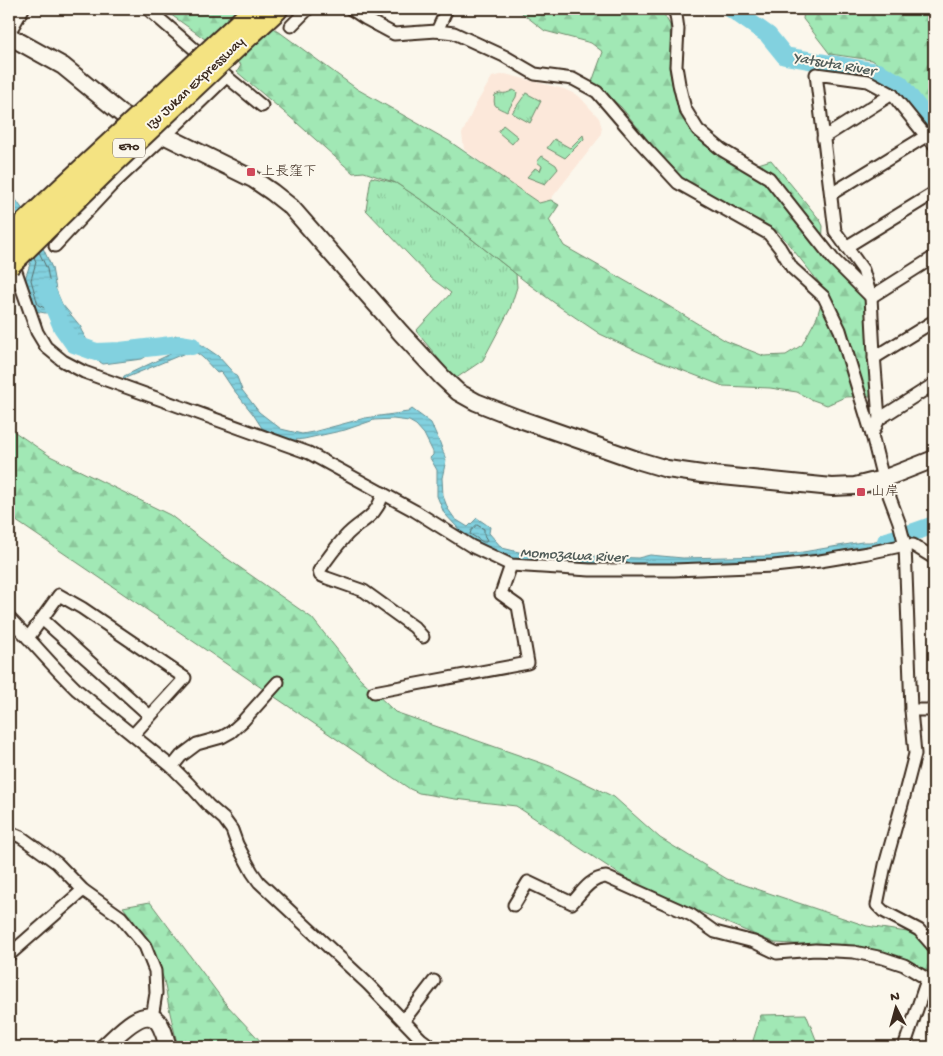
<svg xmlns="http://www.w3.org/2000/svg" width="943" height="1056" font-family="'Gochi Hand','Klee One',sans-serif">
	<style>
		.built { fill: #fce8da }
		.grass { fill: url(#grass-tufts); stroke: #6e896a }
		.forest { fill: url(#forest-firs); stroke: #6e896a }
		.water { fill: url(#water-rules); stroke: #668e92 }
		.lines { fill: none; stroke-linecap: round; stroke-linejoin: round }
		.shore { stroke: #576d6b; stroke-width: 1 }
		.river { stroke: #82d1df; stroke-width: 18 }
		.street-casing { stroke: #3b2a1e; stroke-width: 15 }
		.secondary-casing { stroke: #3b2a1e; stroke-width: 20 }
		.highway-casing { stroke: #3b2a1e; stroke-width: 25 }
		.street { stroke: #fbf7ec; stroke-width: 11 }
		.secondary { stroke: #fbf7ec; stroke-width: 16 }
		.highway { stroke: #f4e382; stroke-width: 21 }
		.highway-bridge-casing { stroke: #3b2a1e; stroke-width: 25; stroke-linecap: butt }
		.highway-bridge { stroke: #f4e382; stroke-width: 21 }
		.poi-dot { fill: #d1495b; stroke: #fbf7ec; stroke-width: 2 }
		.labels { text-anchor: middle; dominant-baseline: central; stroke-width: 4; stroke-linejoin: round; paint-order: stroke }
		.shield { fill: #fbf7ec; stroke: #75685c; stroke-width: 1 }
		.shield-label { font-size: 12px; font-weight: bold; fill: #3b2a1e }
		.street-label { font-size: 14px; fill: #3b2a1e; stroke: #fbf7ec }
		.poi-label { font-size: 14px; fill: #3b2a1e; stroke: #fbf7ec; text-anchor: start }
		.water-label { font-size: 15px; font-style: italic; fill: #505c58; stroke: #fbf7ec }
	</style>
	<defs>
		<pattern id="grass-tufts" width="24" height="20" patternUnits="userSpaceOnUse" patternTransform="scale(1.25)"><rect width="24" height="20" fill="#a1e8b5"/><path d="M3 7l-1-3M5 7V3M7 7l1-3M15 17l-1-3M17 17v-4M19 17l1-3" fill="none" stroke="#8cc79b"/></pattern>
		<pattern id="forest-firs" width="22" height="20" patternUnits="userSpaceOnUse" patternTransform="scale(1.25)"><rect width="22" height="20" fill="#a1e8b5"/><path d="M5 1l3.5 6h-7zM16 11l3.5 6h-7z" fill="#8cc79b"/></pattern>
		<pattern id="water-rules" width="6" height="5" patternUnits="userSpaceOnUse" patternTransform="scale(1.25)"><rect width="6" height="5" fill="#82d1df"/><path d="M0 2.5h6" fill="none" stroke="#71b4bf"/></pattern>
	</defs>
	<rect width="100%" height="100%" fill="#fbf7ec"/>
	<filter id="ink" filterUnits="userSpaceOnUse"><feTurbulence type="fractalNoise" baseFrequency=".02" numOctaves="2"/><feDisplacementMap in="SourceGraphic" scale="10" xChannelSelector="R" yChannelSelector="G"/><feConvolveMatrix kernelMatrix="1 2 1 2 8 2 1 2 1" color-interpolation-filters="sRGB"/></filter>
	<g filter="url(#ink)">
		<polygon class="built" points="505,74 564,89 579,96 599,118 602,128 600,137 550,200 540,203 534,200 508,183 464,149 462,134 475,106 492,77"/>
		<g class="grass">
			<path d="M513 90 517 92 516 97 507 112C497 107 492 107 495 95L500 93C505 94 508 93 513 90Z"/>
			<polygon points="526,93 541,101 530,123 512,113"/>
			<polygon points="503,125 518,137 512,144 498,132"/>
			<polygon points="583,135 584,139 565,158 547,148 554,139 570,148"/>
			<polygon points="542,156 556,165 558,169 545,184 527,177 535,168 540,171 542,166 537,162"/>
			<polygon points="371,177 396,183 426,203 516,274 517,287 510,309 483,360 455,379 416,331 451,293 431,278 366,210"/>
		</g>
		<g class="forest">
			<polygon points="163,9 248,9 357,89 449,141 539,203 551,200 559,205 549,220 564,246 657,299 726,341 764,356 786,355 802,345 817,317 825,290 779,232 715,201 679,176 669,166 621,107 592,82 603,52 591,43 545,31 522,13 519,9 661,9 670,25 671,56 669,68 674,93 695,134 742,169 771,160 820,220 823,226 822,249 854,283 867,302 871,396 845,397 827,405 810,399 797,392 770,388 723,386 658,361 600,334 560,307 526,282 429,205 396,183 364,172 353,173 297,123 237,72 241,65"/>
			<polygon points="804,9 934,9 934,116 902,80 872,60 830,54 803,19"/>
			<polygon points="9,428 50,456 170,515 222,555 312,618 359,677 395,712 550,766 614,797 660,838 727,879 867,926 934,936 934,975 865,948 775,943 636,885 516,806 455,799 419,793 410,789 9,516"/>
			<polygon points="150,902 226,1004 266,1047 178,1047 170,1013 164,980 150,943 123,907"/>
			<polygon points="806,1014 819,1047 751,1047 761,1015"/>
		</g>
		<polygon class="water" points="9,190 26,214 43,248 52,268 56,290 62,304 81,327 81,330 91,347 102,355 127,351 148,351 167,346 172,342 175,335 202,345 218,356 237,377 242,390 259,412 281,429 302,434 313,432 365,418 408,412 412,409 431,423 440,443 446,460 442,478 443,496 448,509 455,519 468,527 477,518 490,527 489,533 502,548 523,553 638,558 650,555 683,558 768,556 797,553 862,542 870,542 926,531 934,528 934,533 923,537 873,547 783,562 688,564 622,564 548,562 509,559 484,549 461,534 457,527 444,513 437,496 437,470 430,458 433,455 433,452 424,434 416,425 409,421 393,419 374,420 345,430 304,439 294,440 286,439 262,428 253,414 233,389 223,374 221,372 217,373 202,357 194,351 190,351 123,379 124,376 181,349 153,352 142,359 103,364 100,362 97,356 85,346 57,311 45,313 35,311 25,279 31,261 9,217"/>
		<g class="lines">
			<g class="shore">
				<polyline points="34,257 36,262 31,280 38,305 45,308 54,306 56,304 51,291 47,269 39,252"/>
				<polygon points="477,525 484,529 484,535 487,540 486,542 483,542 470,534 471,531"/>
			</g>
			<g class="river">
				<polyline points="731,9 768,35 785,56 878,72 900,84 920,110 934,125"/>
				<polyline points="46,289 62,327 74,344 96,352 120,351 180,344 192,346"/>
				<polyline points="886,541 897,538 934,525"/>
			</g>
			<defs>
				<g id="street">
					<polyline points="148,9 207,60"/>
					<polyline points="351,9 366,19 394,34 437,31 454,33 504,56 535,74 573,79 597,92 640,142 678,183 769,234 780,248 792,268 824,297 840,330 872,435"/>
					<polyline points="673,9 676,15 678,29 676,66 679,84 685,109 698,130 722,150 769,178 833,259 870,296"/>
					<polyline points="291,26 308,9"/>
					<polyline points="437,31 447,9"/>
					<polyline points="9,33 23,9"/>
					<polyline points="221,72 262,106"/>
					<polyline points="823,138 892,94"/>
					<polyline points="934,144 926,136 892,94 868,81 816,74 835,231 863,270 871,297 874,354 879,419 872,435 883,479 899,522 905,545 911,710 915,754 902,804 885,865 877,905 883,911 919,930 934,947"/>
					<polyline points="831,194 926,136"/>
					<polyline points="55,246 112,185 165,136 226,77"/>
					<polyline points="846,247 934,193"/>
					<polyline points="12,260 37,332 46,347 63,361 84,372 309,453 415,511 471,546 511,565 590,570 674,570 774,566 820,561 868,553 905,545 913,545 934,558"/>
					<polyline points="871,297 934,257"/>
					<polyline points="874,358 934,321"/>
					<polyline points="879,419 934,384"/>
					<path d="M383 493C376 520 361 519 345 537 336 547 327 559 319 571L320 575 327 578 364 591 414 627 423 637"/>
					<path d="M9 618C32 641 53 667 77 690L172 767 189 784 209 806 224 819 232 830 237 844 252 872 259 882 368 984 421 1039 432 1047"/>
					<polyline points="42,619 150,716"/>
					<polyline points="28,638 59,595 82,608 185,678 133,735"/>
					<polyline points="374,692 528,663 518,606 501,594 511,565"/>
					<polyline points="911,710 934,710"/>
					<polyline points="172,767 181,756 197,744 222,737 231,732 243,721 278,682"/>
					<polyline points="9,832 21,837 57,863 83,890 121,917 145,946 155,971 156,993 152,1018"/>
					<path d="M514 905 528 882 572 903C582 892 590 878 606 877L691 915 715 932 754 942 777 953 815 950 854 952 883 958 904 965 934 983"/>
					<polyline points="9,955 83,890"/>
					<polyline points="404,1020 434,981"/>
					<polyline points="904,1047 927,980"/>
				</g>
				<g id="secondary">
					<polyline points="9,36 63,66 123,115 253,179 272,192 291,207 401,333 442,377 458,392 476,402 517,418 640,461 667,469 702,474 832,487 855,486 883,479 934,459"/>
					<path d="M104 1047C115 1038 140 1008 155 1019 163 1025 165 1038 168 1047"/>
				</g>
				<g id="highway">
					<polyline points="239,24 254,9"/>
					<polyline points="251,33 277,9"/>
				</g>
			</defs>
			<use href="#street" class="street-casing"/>
			<use href="#secondary" class="secondary-casing"/>
			<use href="#highway" class="highway-casing"/>
			<use href="#street" class="street"/>
			<use href="#secondary" class="secondary"/>
			<use href="#highway" class="highway"/>
			<defs>
				<g id="highway-bridge">
					<polyline points="9,238 239,24"/>
					<polyline points="9,265 113,163 251,33"/>
				</g>
			</defs>
			<use href="#highway-bridge" class="highway-bridge-casing"/>
			<use href="#highway-bridge" class="highway-bridge"/>
		</g>
	</g>
	<g class="poi-dot">
		<rect x="246" y="167" width="10" height="10" rx="2.5"/>
		<rect x="856" y="487" width="10" height="10" rx="2.5"/>
	</g>
	<g class="labels">
		<rect class="shield" x="113" y="138.5" width="32" height="19" rx="4"/>
		<g class="shield-label">
			<text x="129" y="148">E70</text>
		</g>
		<g class="street-label">
			<text transform="translate(196 84) rotate(-43)">Izu Jukan Expressway</text>
		</g>
		<g class="poi-label">
			<text x="261" y="172">上長窪下</text>
			<text x="871" y="492">山岸</text>
		</g>
		<g class="water-label">
			<text transform="translate(834 65) rotate(10)">Yatsuta River</text>
			<text transform="translate(573 556) rotate(3)">Momozawa River</text>
		</g>
	</g>
	<rect width="943" height="1056" fill="none" stroke="#fbf7ec" stroke-width="30"/>
	<rect x="15" y="15" width="913" height="1026" fill="none" stroke="#3b2a1e" stroke-width="2" filter="url(#ink)"/>
	<g transform="translate(896 1008) rotate(354)" stroke="#fbf7ec" stroke-width="4" paint-order="stroke">
	<path d="M0-4L9 19L0 12L-9 19Z" fill="#3b2a1e"/>
	<text y="-8" font-size="14" font-weight="bold" text-anchor="middle" fill="#3b2a1e">N</text>
	</g>
</svg>
